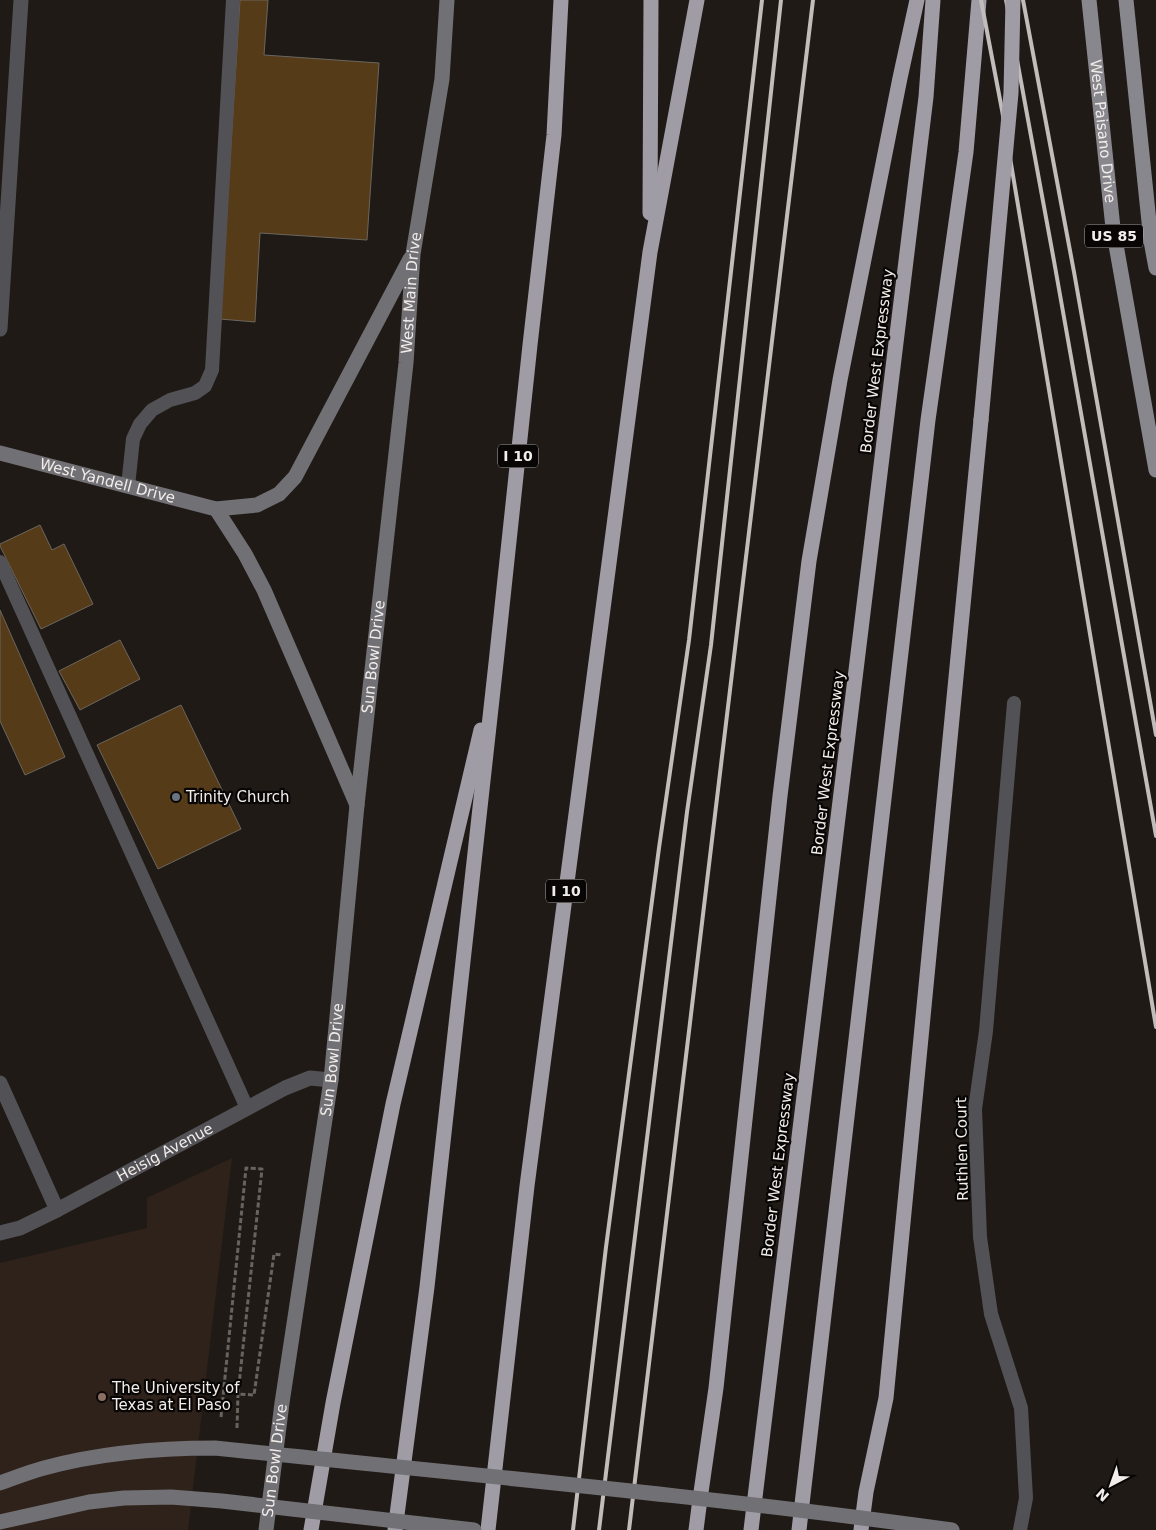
<svg xmlns="http://www.w3.org/2000/svg" width="1156" height="1530" font-family="'DejaVu Sans',sans-serif">
	<style>
		.built { fill: #2e221b }
		.building { fill: #553b18; stroke: #6c665f }
		.lines { fill: none; stroke-linecap: round; stroke-linejoin: round }
		.path { stroke: #69635f; stroke-width: 3; stroke-dasharray: 5 2.5; stroke-linecap: butt }
		.lane { stroke: #525155; stroke-width: 14 }
		.street { stroke: #525155; stroke-width: 15 }
		.secondary { stroke: #717075; stroke-width: 15 }
		.primary { stroke: #89878e; stroke-width: 15 }
		.highway { stroke: #9f9ca5; stroke-width: 15 }
		.rail { stroke: #c2bdba; stroke-width: 4 }
		.secondary-bridge { stroke: #717075; stroke-width: 15 }
		.highway-bridge { stroke: #9f9ca5; stroke-width: 15 }
		.worship-dot { fill: #6b7280; stroke: #080605; stroke-width: 2 }
		.education-dot { fill: #8d6e63; stroke: #080605; stroke-width: 2 }
		.labels { text-anchor: middle; dominant-baseline: central; stroke-width: 4.5; stroke-linejoin: round; paint-order: stroke }
		.shield { fill: #080605; stroke: #aca8a5; stroke-width: 1 }
		.shield-label { font-size: 14px; font-weight: bold; fill: #f2edea }
		.street-label { font-size: 15px; fill: #f2edea; stroke: #080605 }
		.poi-label { font-size: 15px; fill: #f2edea; stroke: #080605; text-anchor: start }
	</style>
	<rect width="100%" height="100%" fill="#201a16"/>
	<polygon class="built" points="232,1158 188,1530 0,1530 0,1263 147,1228 147,1198"/>
	<g class="building">
		<polygon points="240,0 268,0 264,55 379,63 367,240 260,233 255,322 220,319"/>
		<polygon points="40,525 52,550 64,544 93,604 41,629 0,546 0,544"/>
		<polygon points="0,610 65,757 25,775 0,721"/>
		<polygon points="120,640 140,679 80,710 59,671"/>
		<polygon points="181,705 241,829 158,869 97,745"/>
	</g>
	<g class="lines">
		<g class="path">
			<polyline points="221,1417 246,1168 262,1169 238,1394 254,1395 274,1254 282,1255"/>
			<polyline points="237,1428 238,1394"/>
		</g>
		<g class="lane">
			<polyline points="128,486 133,439 140,424 152,410 170,400 195,393 205,386 212,370 233,0"/>
			<polyline points="0,562 247,1108"/>
			<polyline points="1014,703 986,1031 975,1109 980,1237 991,1314 1021,1408 1026,1498 1020,1530"/>
		</g>
		<g class="street">
			<polyline points="0,329 21,0"/>
			<polyline points="0,1083 57,1210"/>
			<path id="s1" d="M0 1233 20 1228 57 1210 285 1088 310 1078 331 1080"/>
		</g>
		<g class="secondary">
			<path id="s2" d="M0 453 216 509 257 505 279 494 295 477 410 259"/>
			<polyline points="216,509 245,554 264,590 357,805"/>
			<path id="s3" d="M266 1530 282 1403 331 1080 357 805 406 363 413 254 442 79 447 0"/>
		</g>
		<g class="primary">
			<path id="s4" d="M1089 0 1113 228 1156 470"/>
			<polyline points="1126,0 1151,241 1156,268"/>
		</g>
		<g class="highway">
			<polyline points="650,213 651,0"/>
			<polyline points="311,1530 333,1403 393,1104 481,730"/>
			<polyline points="395,1530 427,1287 496,663 530,345 554,135 561,0"/>
			<polyline points="488,1530 527,1186 650,252 697,0"/>
			<polyline points="696,1530 700,1499 716,1388 780,796 809,561 840,380 900,78 917,0"/>
			<polyline points="751,1530 926,97 933,0"/>
			<polyline points="799,1530 928,420 966,152 979,0"/>
			<polyline points="861,1530 866,1492 886,1398 981,420"/>
		</g>
		<g class="rail">
			<polyline points="981,0 1002,110 1156,1027"/>
			<polyline points="1006,0 1054,261 1156,836"/>
			<polyline points="1023,0 1074,272 1156,735"/>
			<polyline points="573,1530 606,1247 659,848 689,640 762,0"/>
			<polyline points="599,1530 687,812 711,645 781,0"/>
			<polyline points="629,1530 813,0"/>
		</g>
		<g class="secondary-bridge">
			<path d="M0 1483C14 1478 29 1472 44 1468 99 1453 158 1448 215 1448 461 1474 707 1496 952 1530"/>
			<polyline points="0,1522 89,1502 124,1498 171,1497 222,1501 474,1530"/>
		</g>
		<polyline class="highway-bridge" points="981,420 1011,93 1013,0"/>
	</g>
	<circle class="worship-dot" cx="176" cy="797" r="5"/>
	<circle class="education-dot" cx="102" cy="1397" r="5"/>
	<g class="labels">
		<g class="shield">
			<rect x="1085" y="224.5" width="58" height="23" rx="4"/>
			<rect x="498" y="444.5" width="40" height="23" rx="4"/>
			<rect x="546" y="879.5" width="40" height="23" rx="4"/>
		</g>
		<g class="shield-label">
			<text x="1114" y="236">US 85</text>
			<text x="518" y="456">I 10</text>
			<text x="566" y="891">I 10</text>
		</g>
		<g class="street-label">
			<text stroke="none"><textPath href="#s4" startOffset="132">West Paisano Drive</textPath></text>
			<text stroke="none"><textPath href="#s3" startOffset="1246">West Main Drive</textPath></text>
			<text transform="translate(877 361) rotate(-83)">Border West Expressway</text>
			<text stroke="none"><textPath href="#s2" startOffset="111">West Yandell Drive</textPath></text>
			<text stroke="none"><textPath href="#s3" startOffset="880">Sun Bowl Drive</textPath></text>
			<text transform="translate(828 763) rotate(-83)">Border West Expressway</text>
			<text stroke="none"><textPath href="#s3" startOffset="475">Sun Bowl Drive</textPath></text>
			<text transform="translate(962 1149) rotate(-91)">Ruthlen Court</text>
			<text stroke="none"><textPath href="#s1" startOffset="184">Heisig Avenue</textPath></text>
			<text transform="translate(778 1165) rotate(-83)">Border West Expressway</text>
			<text stroke="none"><textPath href="#s3" startOffset="70">Sun Bowl Drive</textPath></text>
		</g>
		<g class="poi-label">
			<text x="186" y="797">Trinity Church</text>
			<text x="112" y="1388">The University of<tspan x="112" dy="17">Texas at El Paso</tspan></text>
		</g>
	</g>
	<g transform="translate(1111 1485) rotate(221)" stroke="#080605" stroke-width="4" paint-order="stroke">
	<path d="M0-4L9 19L0 12L-9 19Z" fill="#f2edea"/>
	<text y="-8" font-size="14" font-weight="bold" text-anchor="middle" fill="#f2edea">N</text>
	</g>
</svg>
